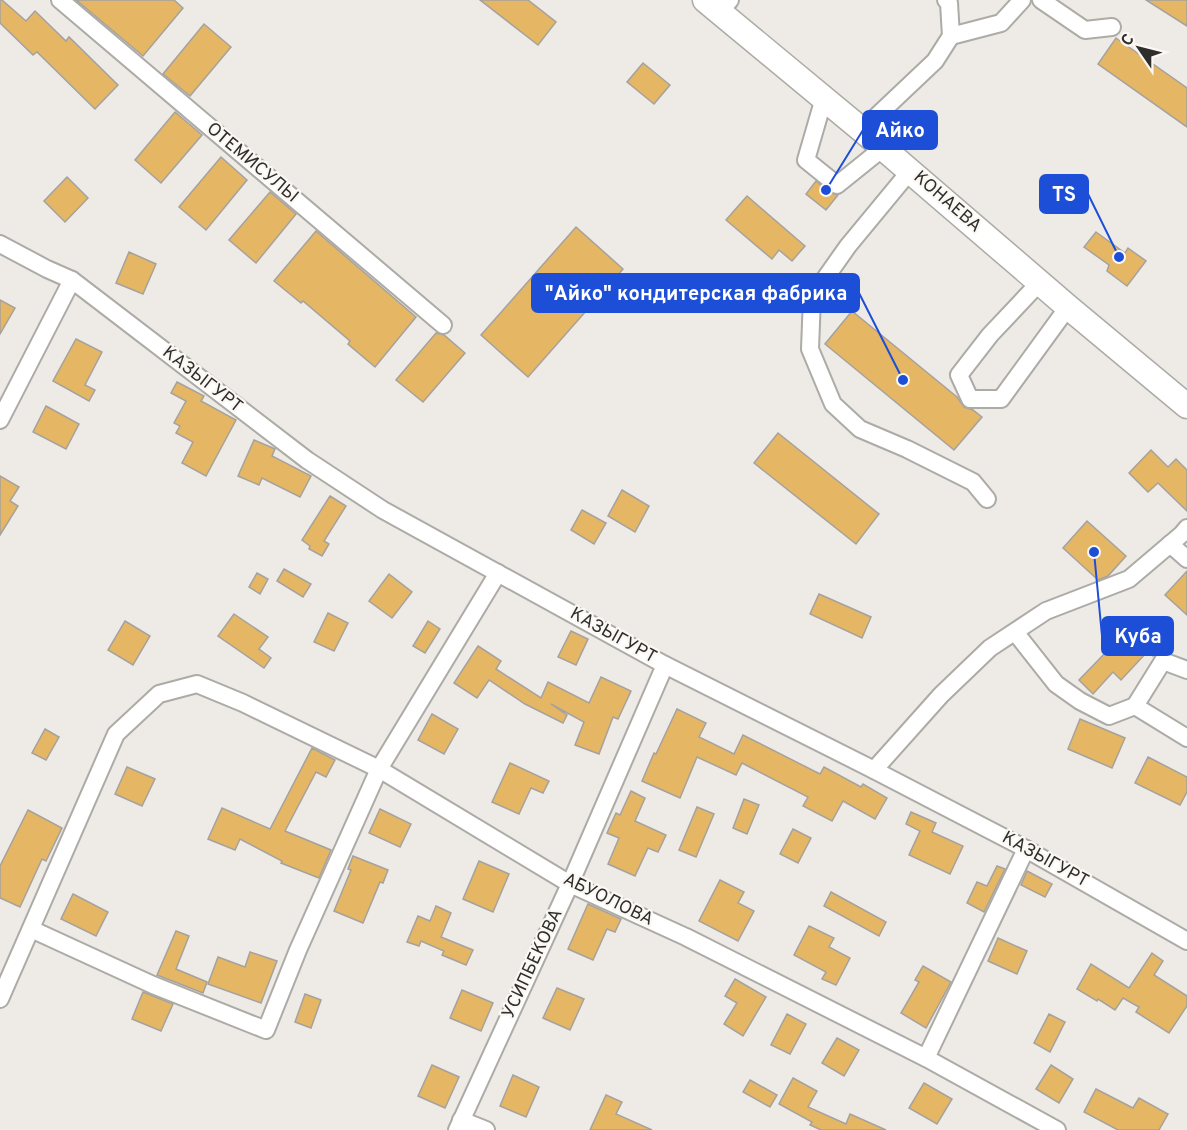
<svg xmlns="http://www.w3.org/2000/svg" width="1187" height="1130" font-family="Overpass,sans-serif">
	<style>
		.building { fill: #e5b663; stroke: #a5a29e; stroke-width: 1.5 }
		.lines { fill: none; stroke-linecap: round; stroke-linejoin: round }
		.street-casing { stroke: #adaba6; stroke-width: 20 }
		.secondary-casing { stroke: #adaba6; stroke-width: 27 }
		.street { stroke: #fff; stroke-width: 16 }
		.secondary { stroke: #fff; stroke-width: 24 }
		.labels { text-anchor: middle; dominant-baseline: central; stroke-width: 4.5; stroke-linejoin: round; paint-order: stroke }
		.street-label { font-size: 18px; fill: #2f2e2c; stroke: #fbf8f4 }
		.leader { fill: none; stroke: #1d4ed8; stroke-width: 2 }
		.callout-dot { fill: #1d4ed8; stroke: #fbf8f4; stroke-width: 2 }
		.callout { fill: #1d4ed8; stroke: #1d4ed8; stroke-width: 2 }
		.callout-label { font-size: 20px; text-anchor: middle; font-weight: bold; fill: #fff }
	</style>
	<rect width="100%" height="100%" fill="#eeebe7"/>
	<g class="building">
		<polygon points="0,0 2,0 26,21 35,11 66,41 69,37 118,85 95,109 37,52 33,55 0,23"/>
		<polygon points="76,0 174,0 183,8 143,56"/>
		<polygon points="480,0 528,0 556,22 538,45"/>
		<polygon points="1146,0 1187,0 1187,26"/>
		<polygon points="204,24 231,47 190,96 163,74"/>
		<polygon points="1116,38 1187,88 1187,127 1098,64"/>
		<polygon points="643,63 670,85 654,104 627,82"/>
		<polygon points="175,112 202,135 161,183 135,160"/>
		<polygon points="221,157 247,180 206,230 179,207"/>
		<polygon points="67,177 88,198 65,222 44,201"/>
		<polygon points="816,181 831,193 838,195 826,210 806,194"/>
		<polygon points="270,192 296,214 256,263 229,240"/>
		<polygon points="747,196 805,246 792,261 779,250 772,259 726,220"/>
		<polygon points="576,227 623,269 528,377 481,335"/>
		<polygon points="316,231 416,317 375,367 348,344 350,341 303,301 301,303 274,281"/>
		<polygon points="1096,232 1125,253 1128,248 1146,261 1127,286 1107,271 1109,265 1084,247"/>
		<polygon points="129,252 156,264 143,294 116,283"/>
		<polygon points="0,300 15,308 0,334"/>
		<polygon points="852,311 957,397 964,407 973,410 982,417 954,450 825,344"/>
		<polygon points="436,333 444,335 465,353 423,402 396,380"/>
		<polygon points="76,339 102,352 85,385 95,390 89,401 53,381"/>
		<polygon points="177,382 204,396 201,401 236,420 206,476 182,463 193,442 176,433 180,426 174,423 186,401 171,393"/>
		<polygon points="46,406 79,424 66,449 33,432"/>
		<polygon points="778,433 879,514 856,544 754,463"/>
		<polygon points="254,440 275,449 272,456 311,476 300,497 262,478 259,485 238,476"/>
		<polygon points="1151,450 1168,467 1176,459 1187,470 1187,511 1158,483 1148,492 1129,473"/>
		<polygon points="0,476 19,487 10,501 18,506 0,535"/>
		<polygon points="622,490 649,506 635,532 608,516"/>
		<polygon points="330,496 346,506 324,541 329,544 322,556 309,549 310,546 302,540"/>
		<polygon points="582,510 606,523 594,544 571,530"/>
		<polygon points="1087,521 1126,556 1108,576 1098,580 1063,548"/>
		<polygon points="284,569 311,584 303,597 277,581"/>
		<polygon points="1187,571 1187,615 1165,595"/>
		<polygon points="257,573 268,579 260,594 249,587"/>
		<polygon points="389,574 412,592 392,618 369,601"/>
		<polygon points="819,594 871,617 862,638 810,614"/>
		<polygon points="328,613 348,623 334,651 314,642"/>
		<polygon points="234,614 268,637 259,649 271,658 264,668 218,636"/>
		<polygon points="1139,618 1166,644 1153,656 1148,651 1121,680 1113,672 1093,694 1079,680"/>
		<polygon points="125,621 150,636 133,665 108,650"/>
		<polygon points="428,621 440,629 425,653 413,646"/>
		<polygon points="571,631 588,639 576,665 558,657"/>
		<polygon points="478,646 501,661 496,669 541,698 548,682 589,703 601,677 631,691 618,719 613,717 599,754 575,745 584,722 551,704 567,715 563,723 525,704 489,680 477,698 454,683"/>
		<polygon points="677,709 706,723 699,737 734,754 743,735 820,774 824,767 861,787 863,784 887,798 875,819 843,801 832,821 803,806 808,797 742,763 736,775 697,757 680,798 642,781 654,753 656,754"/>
		<polygon points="432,714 458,729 444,754 418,740"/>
		<polygon points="1080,719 1125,738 1112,768 1068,749"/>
		<polygon points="45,729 59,737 46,760 32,753"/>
		<polygon points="312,748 335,760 326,777 316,772 285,831 331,850 319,878 281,863 282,861 240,839 235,850 208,839 222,808 270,829"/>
		<polygon points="1148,757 1187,777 1187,792 1180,805 1135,783"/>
		<polygon points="510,763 549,781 543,793 531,788 519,814 492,802"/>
		<polygon points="127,767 155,779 142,806 115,794"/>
		<polygon points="631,791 645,798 635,821 666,835 658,852 648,848 635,876 608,864 619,838 607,833 616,813 620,815"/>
		<polygon points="744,799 759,805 747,834 733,828"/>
		<polygon points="697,807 714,814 696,857 679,850"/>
		<polygon points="380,809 411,824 400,847 369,833"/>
		<polygon points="28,810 62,828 46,861 42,859 20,907 0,898 0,866"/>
		<polygon points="911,812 936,823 932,832 963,846 950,874 909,855 920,831 906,824"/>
		<polygon points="793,829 811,838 798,863 780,854"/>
		<polygon points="353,856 388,870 383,883 380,882 363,923 334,911 351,870 348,869"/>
		<polygon points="479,861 509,874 493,912 463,899"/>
		<polygon points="997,866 1005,869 984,912 967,903 977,882 987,886"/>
		<polygon points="1027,871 1052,884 1045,897 1021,885"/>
		<polygon points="720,880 744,892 738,903 754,911 738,941 699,921"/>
		<polygon points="831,892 886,922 879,936 824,906"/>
		<polygon points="73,894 108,912 96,936 61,919"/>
		<polygon points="588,904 621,919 615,932 607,929 593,960 568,949"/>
		<polygon points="436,906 451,913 441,937 473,950 466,965 442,955 444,951 421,941 419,946 407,942 418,916 430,921"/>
		<polygon points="809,926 834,938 829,947 850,958 836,985 822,979 826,972 794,955"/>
		<polygon points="176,931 189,936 176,969 207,982 203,993 157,975"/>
		<polygon points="998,938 1027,951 1017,974 988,961"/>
		<polygon points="250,952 277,961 261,1003 208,984 218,957 245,967"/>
		<polygon points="1152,953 1163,961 1154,975 1187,996 1187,1006 1169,1033 1136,1012 1139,1007 1123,998 1115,1010 1098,999 1097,1001 1077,989 1091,964 1129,988"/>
		<polygon points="923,966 951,982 926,1028 901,1013 919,982 915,980"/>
		<polygon points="735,979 766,997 743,1036 724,1024 737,1003 725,996"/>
		<polygon points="557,988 584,999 570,1030 543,1018"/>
		<polygon points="462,990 493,1003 481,1031 450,1018"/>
		<polygon points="143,992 173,1004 161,1031 132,1019"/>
		<polygon points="305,994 321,1000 311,1028 295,1022"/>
		<polygon points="787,1014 806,1024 790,1054 771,1045"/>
		<polygon points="1049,1014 1065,1022 1050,1052 1034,1043"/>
		<polygon points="837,1038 859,1050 844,1076 822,1063"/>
		<polygon points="432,1065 459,1077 445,1108 418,1096"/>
		<polygon points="1051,1065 1073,1079 1059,1103 1036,1089"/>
		<polygon points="513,1075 539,1087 526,1117 500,1106"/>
		<polygon points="793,1078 817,1091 808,1107 846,1124 850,1114 886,1130 821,1130 810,1125 812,1122 779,1104"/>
		<polygon points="750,1080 777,1095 770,1107 743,1092"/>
		<polygon points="924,1083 952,1099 937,1124 909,1108"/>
		<polygon points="1096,1089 1133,1108 1139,1098 1168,1114 1159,1130 1118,1130 1084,1112"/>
		<polygon points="606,1095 622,1102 616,1114 652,1130 590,1130"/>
	</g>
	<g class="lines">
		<defs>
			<g id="street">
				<polyline points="60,0 443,325"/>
				<polyline points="1041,0 1085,30 1112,27"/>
				<polyline points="720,12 730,0"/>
				<polyline points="951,36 1001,23 1022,0"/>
				<polyline points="824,98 806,160 837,185 883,148"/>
				<polyline points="862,130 935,61 951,36 949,3 946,0"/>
				<polyline points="910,171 848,246 812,297 810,349 833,404 860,429 907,449 973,482 987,499"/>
				<polyline points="0,244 47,269 72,280 307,460 383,510 665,665 874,770 1026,849 1187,941"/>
				<polyline points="1040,282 990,335 959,375 970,399 1001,399 1068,307"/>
				<polyline points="0,420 72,280"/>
				<polyline points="1170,544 1187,559"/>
				<polyline points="1015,632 1056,684 1080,701 1109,716 1135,706 1187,738"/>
				<polyline points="1135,706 1163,661 1187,670"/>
				<polyline points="874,770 941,695 990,648 1046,611 1129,579 1182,534 1187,528"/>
				<polyline points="31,929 153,985 266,1030 298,950 379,769 498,573"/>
				<polyline points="0,999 116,734 159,694 197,684 243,703 379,769 570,884 686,937 926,1058 1057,1130"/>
				<polyline points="926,1058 1026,849"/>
				<polyline points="461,1120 486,1130"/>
				<polyline points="457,1130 570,884 665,665"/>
			</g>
			<polyline id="secondary" points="705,0 862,130 1068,307 1187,406"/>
		</defs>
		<use href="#street" class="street-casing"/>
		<use href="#secondary" class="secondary-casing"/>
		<use href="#street" class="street"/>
		<use href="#secondary" class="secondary"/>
	</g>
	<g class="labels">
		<g class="street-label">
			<text transform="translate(252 163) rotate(40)">ОТЕМИСУЛЫ</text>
			<text transform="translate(947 202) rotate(41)">КОНАЕВА</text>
			<text transform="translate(202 380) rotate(38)">КАЗЫГУРТ</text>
			<text transform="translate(613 636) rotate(29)">КАЗЫГУРТ</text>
			<text transform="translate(1045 860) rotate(29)">КАЗЫГУРТ</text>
			<text transform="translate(608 900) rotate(26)">АБУОЛОВА</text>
			<text transform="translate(533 964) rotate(-65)">УСИПБЕКОВА</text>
		</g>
	</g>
	<path class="leader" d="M826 190L863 130M1119 257L1088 194M903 380L859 293M1094 552L1102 636"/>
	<g class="callout-dot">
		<circle cx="826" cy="190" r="6"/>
		<circle cx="1119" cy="257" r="6"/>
		<circle cx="903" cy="380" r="6"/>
		<circle cx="1094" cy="552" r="6"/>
	</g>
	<g class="callout">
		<rect x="863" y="111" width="74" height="38" rx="6"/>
		<rect x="1040" y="175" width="48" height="38" rx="6"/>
		<rect x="532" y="274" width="327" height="38" rx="6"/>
		<rect x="1102" y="617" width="71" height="38" rx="6"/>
	</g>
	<g class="callout-label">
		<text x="900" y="137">Айко</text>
		<text x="1064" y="201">TS</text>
		<text x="696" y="300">"Айко" кондитерская фабрика</text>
		<text x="1138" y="643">Куба</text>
	</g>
	<g transform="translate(1139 48) rotate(305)" stroke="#fbf8f4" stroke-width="4.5" paint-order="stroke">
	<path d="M0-4.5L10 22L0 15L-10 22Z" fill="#2f2e2c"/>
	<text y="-9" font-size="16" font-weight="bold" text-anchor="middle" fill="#2f2e2c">С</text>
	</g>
</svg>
